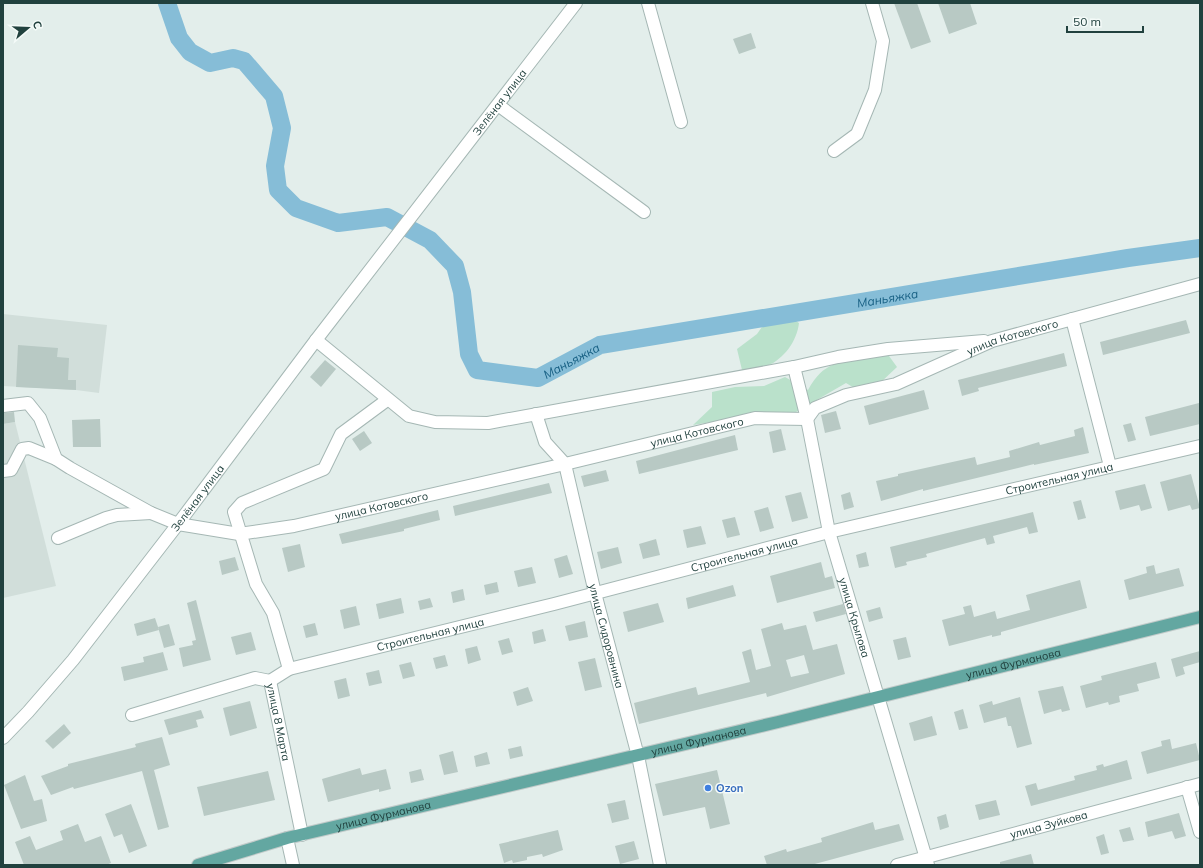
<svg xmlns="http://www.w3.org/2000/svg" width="1203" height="868" font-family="Mulish,sans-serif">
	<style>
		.built { fill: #d1deda }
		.green { fill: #bae1cb }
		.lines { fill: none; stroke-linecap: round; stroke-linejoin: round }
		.river { stroke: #86bdd7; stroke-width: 18 }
		.building { fill: #b8c9c4; fill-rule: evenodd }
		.minor-casing { stroke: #a5b7b4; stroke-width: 14 }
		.major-casing { stroke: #c1cac9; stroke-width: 14 }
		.minor { stroke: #fff; stroke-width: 12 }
		.major { stroke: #63a7a1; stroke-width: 12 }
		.shop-dot { fill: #3f7fe0; stroke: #f4faf8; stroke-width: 1.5 }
		.labels { text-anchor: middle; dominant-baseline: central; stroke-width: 3; stroke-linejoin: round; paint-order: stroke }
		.street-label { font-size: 11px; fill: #21413e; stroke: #f4faf8 }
		.shop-label { font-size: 11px; font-weight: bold; fill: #366cbe; stroke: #f4faf8; text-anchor: start }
		.water-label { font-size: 12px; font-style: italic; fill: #155e82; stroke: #f4faf8 }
	</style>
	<rect width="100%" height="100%" fill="#e3eeeb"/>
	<g class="built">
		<polygon points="3,314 107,325 99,393 76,390 3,386"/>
		<polygon points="15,422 56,586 3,598 3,424"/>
	</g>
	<g class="green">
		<path d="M791 318 799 323C797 341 784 359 767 366 759 368 750 368 742 370L737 349 757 334 766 321Z"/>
		<path d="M867 355 889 356 897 367 879 384 856 389 846 383 796 412H772L693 425 712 407V392L735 387 764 386 785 377 808 390C825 360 837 365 867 355Z"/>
	</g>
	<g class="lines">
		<path class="river" id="s1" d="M167 3 179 38 190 52 210 63 233 58 244 61 274 96 282 128 275 166 278 190 296 208 338 223 387 217 430 240 455 266 462 292 469 354 477 370 538 378 600 345 1128 258 1200 248"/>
	</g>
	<g class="building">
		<polygon points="894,3 917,3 931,42 911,49"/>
		<polygon points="938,3 970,3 977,24 949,34"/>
		<polygon points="751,33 756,48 739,54 733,39"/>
		<polygon points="1186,320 1190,333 1103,355 1100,342"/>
		<polygon points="18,345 58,348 57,357 69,358 68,380 76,380 76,390 16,387"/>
		<polygon points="1064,353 1067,366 978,388 979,391 962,396 958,380"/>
		<polygon points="325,360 336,369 321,387 310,377"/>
		<polygon points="924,390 929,409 869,425 864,406"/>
		<polygon points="1199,403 1200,424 1150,436 1145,417"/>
		<polygon points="836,411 841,429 825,433 821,415"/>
		<polygon points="14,412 15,422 3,424 3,413"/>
		<polygon points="100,419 101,447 73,447 72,420"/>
		<polygon points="1131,423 1136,440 1128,442 1123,425"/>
		<polygon points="1083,427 1089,453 1034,465 1034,464 923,491 923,489 881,501 876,481 898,476 898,474 975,457 977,465 1010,457 1009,451 1039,442 1040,445 1075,436 1074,430"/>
		<polygon points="781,429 786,450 773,453 769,432"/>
		<polygon points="364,431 372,443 360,451 352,439"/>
		<polygon points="735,435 738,450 639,474 636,461"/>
		<polygon points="606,470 609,481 584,487 581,476"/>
		<polygon points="1191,474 1200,508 1192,510 1190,505 1168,511 1160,482"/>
		<polygon points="549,483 552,493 455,516 453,506"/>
		<polygon points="1145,484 1152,508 1141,511 1139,505 1120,510 1115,491"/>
		<polygon points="801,492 808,518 792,522 785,496"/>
		<polygon points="850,492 854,507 844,510 841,495"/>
		<polygon points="1081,500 1086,518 1078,520 1073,502"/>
		<polygon points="768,507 774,528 760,532 754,511"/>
		<polygon points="438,510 440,520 404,529 404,531 342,544 339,534"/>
		<polygon points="1033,512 1038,532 1029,534 1027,527 993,536 995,543 987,545 985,538 926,554 927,557 906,562 907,565 895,568 890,547"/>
		<polygon points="735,517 740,535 727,538 722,520"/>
		<polygon points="701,526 706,544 687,548 683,530"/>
		<polygon points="656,539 660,555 643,559 639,544"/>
		<polygon points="300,544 305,567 288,572 282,548"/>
		<polygon points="618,547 622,563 601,569 597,552"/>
		<polygon points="866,552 869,566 859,568 856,555"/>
		<polygon points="567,555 573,574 559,578 554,559"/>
		<polygon points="235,557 239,570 222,575 219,561"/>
		<polygon points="821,562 825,578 832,576 835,588 777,603 770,576"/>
		<polygon points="1154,565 1156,574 1179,568 1184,586 1129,600 1124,580 1147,573 1146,567"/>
		<polygon points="532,567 536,583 518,587 514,571"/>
		<polygon points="1080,580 1087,608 1001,632 1001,635 992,637 992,635 949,646 942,620 965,614 963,607 971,605 974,617 995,611 997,619 1030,610 1026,595"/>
		<polygon points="497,582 499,592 486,595 484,585"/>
		<polygon points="733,585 736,596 688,609 686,598"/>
		<polygon points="463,589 465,600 453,603 451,592"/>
		<polygon points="401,598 404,613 379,619 376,604"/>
		<polygon points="430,598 433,607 420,610 418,601"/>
		<polygon points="196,600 211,660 183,667 179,648 193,645 192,641 196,640 187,603"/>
		<polygon points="658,603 664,622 628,632 623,612"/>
		<polygon points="843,604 846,614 816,622 813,612"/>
		<polygon points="356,606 360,625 344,629 340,610"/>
		<polygon points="880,607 883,618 869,622 866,611"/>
		<polygon points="155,618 159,630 137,636 134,624"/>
		<polygon points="585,621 588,637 569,641 565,626"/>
		<polygon points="315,623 318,635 306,638 303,626"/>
		<path d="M782 623 784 630 806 625 813 650 837 644 845 674 767 697 766 693 639 724 634 703 696 687 698 695 750 682 742 652 751 649 756 670 771 666 761 629ZM804 655 809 673 791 677 786 660Z"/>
		<polygon points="169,624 175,645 164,648 158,627"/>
		<polygon points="543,629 546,641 534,644 532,632"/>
		<polygon points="251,632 256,650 236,655 231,637"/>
		<polygon points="906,637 911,657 898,660 893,640"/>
		<polygon points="509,638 513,652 502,655 498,641"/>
		<polygon points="477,646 481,660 468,664 465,649"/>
		<polygon points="1200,651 1200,662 1183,667 1185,674 1176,677 1171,659"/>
		<polygon points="163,652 168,670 124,681 121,667 144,662 143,657"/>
		<polygon points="445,655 448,666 436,669 433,658"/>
		<polygon points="595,658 602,687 585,691 578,662"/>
		<polygon points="411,662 415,676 403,679 399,665"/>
		<polygon points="1156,662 1160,678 1137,684 1139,691 1119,696 1120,702 1109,705 1108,702 1086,708 1080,686 1102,680 1101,676"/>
		<polygon points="379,670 382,683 369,686 366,673"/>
		<polygon points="346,678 350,696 338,699 334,681"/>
		<polygon points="1063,686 1070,710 1062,712 1061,709 1044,714 1038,691"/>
		<polygon points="528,687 533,701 517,706 513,692"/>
		<polygon points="1020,697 1032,744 1017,748 1011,726 1008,726 1006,717 984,723 979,705 992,701 993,705"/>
		<polygon points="250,701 257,728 230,736 223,708"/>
		<polygon points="963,709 968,728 959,730 954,712"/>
		<polygon points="201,710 204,718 196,720 198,727 169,735 164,720"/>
		<polygon points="932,716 937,735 914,741 909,723"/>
		<polygon points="64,724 71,733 53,749 45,741"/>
		<polygon points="162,737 170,765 154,770 169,827 158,830 142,771 74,789 73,787 51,795 41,776 68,766 68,764 136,747 135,744"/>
		<polygon points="1170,739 1172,749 1196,743 1200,760 1147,774 1141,752 1162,746 1161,741"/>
		<polygon points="521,746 523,756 510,759 508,749"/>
		<polygon points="453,751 458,772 444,775 439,755"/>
		<polygon points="487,752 490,764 476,767 474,756"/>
		<polygon points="1127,760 1132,779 1031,806 1025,786 1036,783 1038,790 1075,780 1074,776 1097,770 1096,766 1103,764 1104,767"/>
		<polygon points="360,768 362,775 386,769 391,789 379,792 379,789 328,802 322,779"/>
		<polygon points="421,769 424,780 411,783 409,772"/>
		<polygon points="717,770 730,824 710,829 705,807 663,816 655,784"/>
		<polygon points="268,771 275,800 204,816 197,787"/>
		<polygon points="25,775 34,801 42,799 47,821 21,829 4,785"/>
		<polygon points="625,800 629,819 612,823 607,804"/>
		<polygon points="996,800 1000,815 979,820 975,805"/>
		<polygon points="131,804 147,846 129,853 122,834 114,837 105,814"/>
		<polygon points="1179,813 1186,836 1175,839 1172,831 1148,837 1145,822"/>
		<polygon points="946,814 949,827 940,830 937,817"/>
		<polygon points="873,822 875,830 899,824 904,840 811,865 767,865 764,856 786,849 787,852 822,842 821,838"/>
		<polygon points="78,824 85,842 101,836 111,863 106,865 24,865 15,842 30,836 36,850 63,840 60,831"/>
		<polygon points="1130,827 1134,840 1123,842 1119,830"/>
		<polygon points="558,830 563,850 543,857 542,854 527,857 527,860 513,863 512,860 504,863 499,844"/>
		<polygon points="1104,834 1109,853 1101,855 1096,837"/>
		<polygon points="634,841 639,859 620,864 615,846"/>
		<polygon points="1031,854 1034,865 1000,865 1000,862"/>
	</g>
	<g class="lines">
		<defs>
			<g id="minor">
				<polyline points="648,3 681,122"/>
				<polyline points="498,105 644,212"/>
				<polyline points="834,151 857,134 875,90 883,41 872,3"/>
				<polyline points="1072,319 1110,466"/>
				<polyline points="316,340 409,416 435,422 488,423 794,367 838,357 888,349 984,341"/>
				<path id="s2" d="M794 367 807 419 829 532 928 865"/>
				<path id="s3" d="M3 406 28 403 40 418 56 459 70 468 151 513 178 524 239 534 294 526 565 464 755 418 807 419 815 408 846 395 896 384 992 341 1200 284"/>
				<path id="s4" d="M536 414 545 442 565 464 595 593 638 756 660 865"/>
				<polyline points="3,471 11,470 22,449 29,448 56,459"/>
				<polyline points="58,538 106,518 117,515 151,513"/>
				<polyline points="289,669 273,613 256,584 234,512 242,503 324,469 341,434 387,400"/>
				<path id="s5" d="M270 681 289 669 554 604 829 532 1200 446"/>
				<path id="s6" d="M270 681 302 835"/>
				<polyline points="132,715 255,678 270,681"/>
				<path id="s7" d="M3 738 28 712 73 660 178 524 316 340 576 3"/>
				<polyline points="1187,787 1200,832"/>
				<polyline points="287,838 293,865"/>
				<path id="s8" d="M897 865 1200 784"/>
			</g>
			<g id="major">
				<path id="s9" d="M198 865 287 838 778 722 1200 617"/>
			</g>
		</defs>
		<use href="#minor" class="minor-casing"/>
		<use href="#major" class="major-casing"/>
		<use href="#minor" class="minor"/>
		<use href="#major" class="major"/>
	</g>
	<circle class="shop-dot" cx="708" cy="788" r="4"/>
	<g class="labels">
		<g class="street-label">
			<text stroke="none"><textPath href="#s7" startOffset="807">Зелёная улица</textPath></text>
			<text stroke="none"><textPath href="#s3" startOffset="1094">улица Котовского</textPath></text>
			<text stroke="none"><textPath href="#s3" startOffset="758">улица Котовского</textPath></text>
			<text stroke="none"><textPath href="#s5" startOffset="816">Строительная улица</textPath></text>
			<text stroke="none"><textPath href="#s7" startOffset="309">Зелёная улица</textPath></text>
			<text stroke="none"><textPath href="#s3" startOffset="434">улица Котовского</textPath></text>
			<text stroke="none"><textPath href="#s5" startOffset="492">Строительная улица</textPath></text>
			<text stroke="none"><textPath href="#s2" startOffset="258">улица Крылова</textPath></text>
			<text stroke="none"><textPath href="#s5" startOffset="168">Строительная улица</textPath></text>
			<text stroke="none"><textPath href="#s4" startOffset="236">улица Сидоровнина</textPath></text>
			<text stroke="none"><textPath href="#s9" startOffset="840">улица Фурманова</textPath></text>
			<text stroke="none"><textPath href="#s6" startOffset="42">улица 8 Марта</textPath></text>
			<text stroke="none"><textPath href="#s9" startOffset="516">улица Фурманова</textPath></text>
			<text stroke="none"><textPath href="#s9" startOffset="192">улица Фурманова</textPath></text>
			<text stroke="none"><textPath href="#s8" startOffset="157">улица Зуйкова</textPath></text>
		</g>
		<g class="shop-label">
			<text x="716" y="788">Ozon</text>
		</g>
		<g class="water-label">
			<text stroke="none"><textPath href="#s1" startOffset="989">Маньяжка</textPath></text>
			<text stroke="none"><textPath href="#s1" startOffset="665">Маньяжка</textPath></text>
		</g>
	</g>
	<rect width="1203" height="868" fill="none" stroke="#21413e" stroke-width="8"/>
	<g transform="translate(28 28) rotate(71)" stroke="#f4faf8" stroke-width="3" paint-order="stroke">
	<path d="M0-3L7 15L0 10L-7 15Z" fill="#21413e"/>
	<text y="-6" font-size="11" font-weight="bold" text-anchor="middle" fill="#21413e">С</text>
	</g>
	<path d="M1067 26v6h76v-6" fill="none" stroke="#21413e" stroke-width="2"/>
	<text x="1073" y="26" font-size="12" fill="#21413e" stroke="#f4faf8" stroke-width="3" paint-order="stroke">50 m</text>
</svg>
